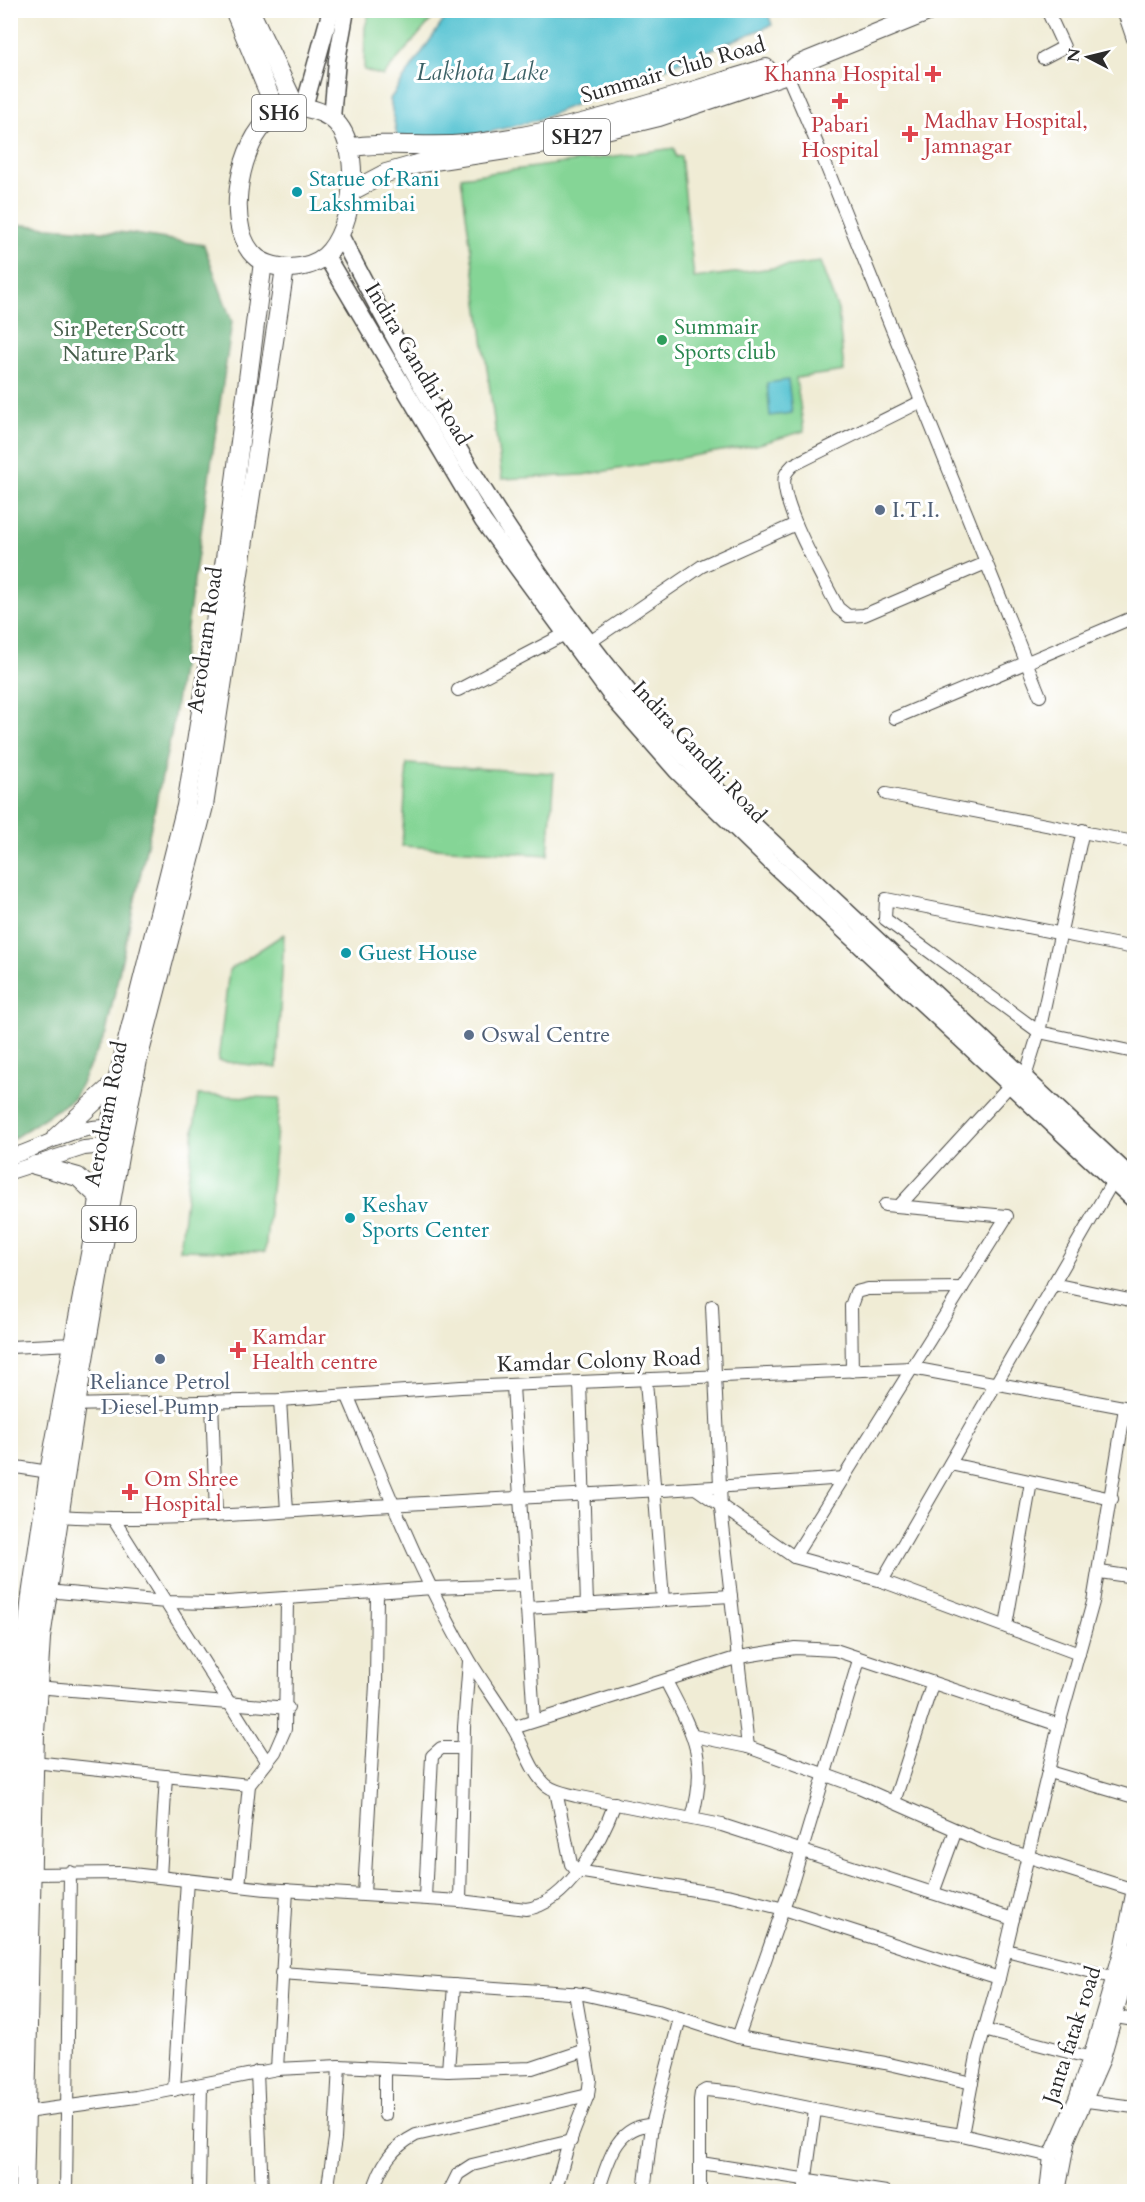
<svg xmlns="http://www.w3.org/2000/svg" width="1145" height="2202" font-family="Cardo,serif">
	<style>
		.green { fill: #85d596; stroke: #588060; stroke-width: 1.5 }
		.forest { fill: #6cb67f; stroke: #4c7055; stroke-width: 1.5 }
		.water { fill: #59c4d3; stroke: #42787f; stroke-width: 1.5 }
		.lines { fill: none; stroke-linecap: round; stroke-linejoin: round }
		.minor-casing { stroke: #494844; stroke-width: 14 }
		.tertiary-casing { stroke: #494844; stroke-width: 16 }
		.secondary-casing { stroke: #494844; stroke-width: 19 }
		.primary-casing { stroke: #494844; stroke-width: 20 }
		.minor { stroke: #fff; stroke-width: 12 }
		.tertiary { stroke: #fff; stroke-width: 14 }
		.secondary { stroke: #fff; stroke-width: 16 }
		.primary { stroke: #fff; stroke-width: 18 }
		.health-dot { fill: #e0444e; stroke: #fff; stroke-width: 2 }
		.culture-dot { fill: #0f9aa8; stroke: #fff; stroke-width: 2 }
		.leisure-dot { fill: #2e9e5b; stroke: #fff; stroke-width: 2 }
		.service-dot { fill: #5c6f8a; stroke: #fff; stroke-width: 2 }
		.labels { text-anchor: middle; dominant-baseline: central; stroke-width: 6; stroke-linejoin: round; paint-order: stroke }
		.shield { fill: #fff; stroke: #6b6b6b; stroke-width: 1.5 }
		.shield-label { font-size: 21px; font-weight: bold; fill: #2b2b2b }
		.street-label { font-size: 22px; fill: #2b2b2b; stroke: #fff }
		.health-label { font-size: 22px; fill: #be3a42; stroke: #fff; text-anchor: start }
		.culture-label { font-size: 22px; fill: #0d838f; stroke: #fff; text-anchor: start }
		.leisure-label { font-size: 22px; fill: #27864d; stroke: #fff; text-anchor: start }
		.park-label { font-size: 22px; fill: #465e4b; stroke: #fff }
		.service-label { font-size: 22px; fill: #4e5e75; stroke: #fff; text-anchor: start }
		.water-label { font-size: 24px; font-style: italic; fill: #3b6166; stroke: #fff }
	</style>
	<rect width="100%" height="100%" fill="#fff"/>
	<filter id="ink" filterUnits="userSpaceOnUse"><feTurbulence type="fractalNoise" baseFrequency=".0167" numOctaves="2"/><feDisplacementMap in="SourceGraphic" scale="12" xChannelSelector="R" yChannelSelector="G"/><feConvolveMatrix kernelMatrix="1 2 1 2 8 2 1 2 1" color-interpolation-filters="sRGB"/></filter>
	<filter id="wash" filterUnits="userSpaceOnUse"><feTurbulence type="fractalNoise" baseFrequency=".008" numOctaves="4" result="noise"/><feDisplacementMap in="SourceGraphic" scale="24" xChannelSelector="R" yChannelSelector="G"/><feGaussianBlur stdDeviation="1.35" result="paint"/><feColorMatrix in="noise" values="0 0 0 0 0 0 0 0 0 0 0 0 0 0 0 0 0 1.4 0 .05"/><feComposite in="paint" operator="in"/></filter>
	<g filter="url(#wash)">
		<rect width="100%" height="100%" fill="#f0ecd5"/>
		<g class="green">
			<polygon points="370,11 370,10 439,11 383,76 364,70 365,27"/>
			<polygon points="674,148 676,157 681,156 694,278 820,262 838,310 844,371 796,378 804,431 756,445 583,475 502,479 461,177"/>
			<polygon points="407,764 554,773 548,855 402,846"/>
			<polygon points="284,934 277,1068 218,1061 229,970"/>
			<polygon points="198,1095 280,1098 265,1252 180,1250"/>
		</g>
		<polygon class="forest" points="11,224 128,233 204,245 232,322 172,730 106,1033 73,1099 11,1140"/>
		<g class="water">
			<polygon points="767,10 772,25 537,120 443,144 397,136 390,99 450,11"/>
			<polygon points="788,380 792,413 770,416 767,383"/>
		</g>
	</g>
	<g filter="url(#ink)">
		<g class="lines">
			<defs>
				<g id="minor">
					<polyline points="1123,10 1134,42"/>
					<polyline points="1043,58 1064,47 1047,10"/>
					<polyline points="787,74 821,153 1040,696"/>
					<path d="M920 402 793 465C789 469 786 472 785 476 778 501 825 582 838 608L848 616 864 615 986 563"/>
					<polyline points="590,642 702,566 796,524"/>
					<polyline points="458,690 565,634"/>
					<polyline points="895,718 1134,617"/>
					<polyline points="886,794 1134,842"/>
					<polyline points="1134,948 886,899 885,919 1039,1032 1134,1052"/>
					<polyline points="1025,1077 1039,1032 1083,830"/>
					<polyline points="899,1206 1010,1085"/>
					<polyline points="1053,1284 1134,1301"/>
					<polyline points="712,1306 721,1508 748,1747"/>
					<polyline points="10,1347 73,1344"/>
					<polyline points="852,1371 851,1306 856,1292 868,1289 962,1288"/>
					<polyline points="646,1381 663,1600"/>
					<polyline points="580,1382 587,1605"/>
					<polyline points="513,1386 534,1720"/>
					<path d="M348 1397C386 1486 421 1578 470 1661 483 1683 499 1704 512 1726 524 1745 529 1769 546 1785 555 1792 565 1793 576 1796L722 1825 1013 1919"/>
					<polyline points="280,1400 287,1511"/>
					<polyline points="212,1401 216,1516"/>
					<polyline points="69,1405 280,1400 461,1387 912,1368 1134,1409"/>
					<polyline points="950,1464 1112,1499"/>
					<polyline points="10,1466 49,1472"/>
					<polyline points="697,1489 794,1557 882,1581 1079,1654"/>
					<path d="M59 1516C170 1523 280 1511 390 1505 542 1496 693 1490 844 1478"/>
					<polyline points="114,1520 266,1761"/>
					<polyline points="794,1557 1007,1216 885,1205"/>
					<polyline points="1100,1572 1134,1577"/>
					<polyline points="882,1581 1113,1181"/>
					<polyline points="47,1591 166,1602 212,1603 433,1588 525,1585"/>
					<polyline points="526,1608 731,1596"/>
					<polyline points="1006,1626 1031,1482"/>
					<path d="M666 1681C693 1733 709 1759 692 1818"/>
					<polyline points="36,1687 288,1708"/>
					<polyline points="513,1728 739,1657 795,1648 835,1650 1059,1725"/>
					<polyline points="694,1736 748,1747 859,1787 988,1844 1134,1890"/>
					<polyline points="34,1762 249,1785"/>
					<polyline points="1049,1772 1134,1797"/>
					<polyline points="556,1791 571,1864 577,1871 732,1896 784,1909 999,1978"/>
					<polyline points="894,1802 932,1685"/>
					<path d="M31 1874 123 1873 266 1889 460 1901 526 1909C568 1904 602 1839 615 1803"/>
					<polyline points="160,1877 166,1776"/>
					<polyline points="239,1886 249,1785 275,1752 285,1729 287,1600"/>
					<polyline points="933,1893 956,1830"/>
					<polyline points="364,1894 376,1684 377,1592"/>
					<polyline points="425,1898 432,1756 441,1748 463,1748"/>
					<polyline points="460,1901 464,1727 469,1661"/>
					<polyline points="1006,1950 1112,1977"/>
					<polyline points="281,1973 583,1994 658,2011 738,2037 885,2063 972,2083"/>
					<polyline points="1116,2017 1134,2020"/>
					<polyline points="984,2030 1099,2060"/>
					<polyline points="738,2037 792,1883 859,1660"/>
					<polyline points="385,2068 385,2115"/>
					<polyline points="277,2069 287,1890"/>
					<polyline points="448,2071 454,1985"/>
					<polyline points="257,2072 262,2192"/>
					<polyline points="174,2090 187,1880"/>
					<polyline points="1087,2101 1134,2107"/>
					<polyline points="26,2112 136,2097 277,2069 339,2066 448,2071 532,2068 586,2050"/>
					<polyline points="962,2135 977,2056 999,1978 1059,1725 1093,1602 1125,1408"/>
					<polyline points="701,2163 886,2192"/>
					<polyline points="66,2192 70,1872"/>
					<polyline points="199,2192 201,2085"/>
					<polyline points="327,2192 335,2139 339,2066"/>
					<path d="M373 2192C380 2166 392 2147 416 2135L588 2095"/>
					<polyline points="449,2192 458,2174 472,2165 571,2141"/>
					<polyline points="555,2192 567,2149 588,2095 590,2079 575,1993"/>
					<path d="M598 2192C608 2162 616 2125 652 2125"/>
					<polyline points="644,2192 652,2125 680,2018"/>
					<polyline points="700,2192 700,2100 701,2093 706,2090 736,2093 873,2121 962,2135 1051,2156"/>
					<polyline points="804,2192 815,2110"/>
				</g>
				<g id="tertiary">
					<path d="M10 1157C54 1143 70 1125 120 1127"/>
					<polyline points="10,1172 84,1148 116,1145"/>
					<polyline points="1047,2192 1051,2156 1076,2099 1090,2058 1123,1945 1134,1889"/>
					<polyline points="1058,2192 1068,2139 1102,2061 1134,1950"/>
				</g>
				<g id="secondary">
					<polyline points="304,107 331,10"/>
					<polyline points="332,118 337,60 346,10"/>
					<path d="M340 235C444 436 561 635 723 796L1134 1180"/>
					<polyline points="326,256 483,521 613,698 677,771 776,867 1134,1200"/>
				</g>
				<g id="primary">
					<polyline points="234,10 277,113"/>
					<polyline points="250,10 296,107"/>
					<path d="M296 107C307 107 321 111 331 118 365 142 354 231 325 256 316 264 304 267 291 268 281 268 266 265 257 258 224 232 238 151 265 124 274 114 284 111 296 107Z"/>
					<path d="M348 148C387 141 427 148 466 144 568 134 668 98 766 68"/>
					<polyline points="352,191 386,173 421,163 552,143 659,117 787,74 797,65 933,10"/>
					<polyline points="56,1137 117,1081"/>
					<polyline points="35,1165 78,1177 100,1198"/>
					<polyline points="10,2160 18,1744 21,1689 31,1596 49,1472 93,1238 117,1081 186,806 225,559 263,262"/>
					<polyline points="24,2192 35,1733 41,1638 76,1405 121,1145 138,1060 204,806 285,268"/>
				</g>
			</defs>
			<use href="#minor" class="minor-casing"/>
			<use href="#tertiary" class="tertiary-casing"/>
			<use href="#secondary" class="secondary-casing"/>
			<use href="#primary" class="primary-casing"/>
			<use href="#minor" class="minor"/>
			<use href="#tertiary" class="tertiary"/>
			<use href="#secondary" class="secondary"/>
			<use href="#primary" class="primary"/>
		</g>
	</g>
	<g class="health-dot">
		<path d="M930 65h6v6h6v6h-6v6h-6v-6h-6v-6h6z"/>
		<path d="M837 92h6v6h6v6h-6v6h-6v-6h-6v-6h6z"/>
		<path d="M907 125h6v6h6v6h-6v6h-6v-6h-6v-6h6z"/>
		<path d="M235 1341h6v6h6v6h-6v6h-6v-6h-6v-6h6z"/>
		<path d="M127 1483h6v6h6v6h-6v6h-6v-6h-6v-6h6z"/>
	</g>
	<g class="culture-dot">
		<circle cx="297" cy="192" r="6"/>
		<circle cx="346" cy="953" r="6"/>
		<circle cx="350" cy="1218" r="6"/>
	</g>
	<circle class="leisure-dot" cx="662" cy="340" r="6"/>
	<g class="service-dot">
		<circle cx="880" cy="510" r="6"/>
		<circle cx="469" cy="1035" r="6"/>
		<circle cx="160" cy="1359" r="6"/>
	</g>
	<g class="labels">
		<g class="shield">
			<rect x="252" y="95" width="54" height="36" rx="4.5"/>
			<rect x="544" y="119" width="66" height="36" rx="4.5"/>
			<rect x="82" y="1206" width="54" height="36" rx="4.5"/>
		</g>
		<g class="shield-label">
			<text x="279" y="113">SH6</text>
			<text x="577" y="137">SH27</text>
			<text x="109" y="1224">SH6</text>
		</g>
		<g class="street-label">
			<text transform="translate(673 70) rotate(-16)">Summair Club Road</text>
			<text transform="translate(418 364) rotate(59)">Indira Gandhi Road</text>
			<text transform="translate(205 640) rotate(-82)">Aerodram Road</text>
			<text transform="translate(699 752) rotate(47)">Indira Gandhi Road</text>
			<text transform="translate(106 1114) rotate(-79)">Aerodram Road</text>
			<text transform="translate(599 1361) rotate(-2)">Kamdar Colony Road</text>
			<text transform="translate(1072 2035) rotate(-72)">Janta fatak road</text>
		</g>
		<g class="health-label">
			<text x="920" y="74" text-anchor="end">Khanna Hospital</text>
			<text x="924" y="121">Madhav Hospital,<tspan x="924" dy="25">Jamnagar</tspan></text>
			<text x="840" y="125" text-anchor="middle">Pabari<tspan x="840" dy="25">Hospital</tspan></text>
			<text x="252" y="1337">Kamdar<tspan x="252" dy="25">Health centre</tspan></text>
			<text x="144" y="1479">Om Shree<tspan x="144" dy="25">Hospital</tspan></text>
		</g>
		<g class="culture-label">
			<text x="309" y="179">Statue of Rani<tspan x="309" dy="25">Lakshmibai</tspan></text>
			<text x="358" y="953">Guest House</text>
			<text x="362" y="1205">Keshav<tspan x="362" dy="25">Sports Center</tspan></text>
		</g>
		<g class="leisure-label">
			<text x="674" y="327">Summair<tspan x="674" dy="25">Sports club</tspan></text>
		</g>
		<g class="park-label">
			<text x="119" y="329">Sir Peter Scott<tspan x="119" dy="25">Nature Park</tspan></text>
		</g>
		<g class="service-label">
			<text x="892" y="510">I.T.I.</text>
			<text x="481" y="1035">Oswal Centre</text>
			<text x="160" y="1382" text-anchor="middle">Reliance Petrol<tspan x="160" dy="25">Diesel Pump</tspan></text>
		</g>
		<g class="water-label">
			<text x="482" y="72">Lakhota Lake</text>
		</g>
	</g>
	<rect width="1145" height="2202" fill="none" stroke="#fff" stroke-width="36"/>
	<g transform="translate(1088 57) rotate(277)" stroke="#ffffff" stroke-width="4.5" paint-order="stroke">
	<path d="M0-4.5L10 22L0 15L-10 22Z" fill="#2b2b2b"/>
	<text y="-9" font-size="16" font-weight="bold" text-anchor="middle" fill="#2b2b2b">N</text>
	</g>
</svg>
